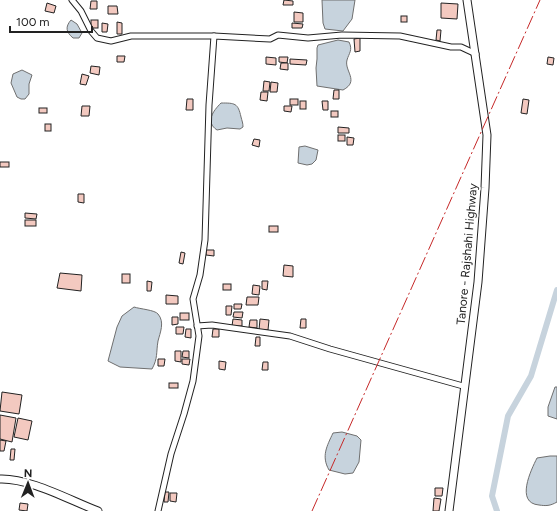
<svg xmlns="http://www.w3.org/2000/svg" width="557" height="511" font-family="Figtree,sans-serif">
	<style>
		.water { fill: #c7d3dd; stroke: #6f6f6f }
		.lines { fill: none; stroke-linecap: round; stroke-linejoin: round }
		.canal { stroke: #c7d3dd; stroke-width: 6 }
		.building { fill: #f3c9c0; stroke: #222 }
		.street-casing { stroke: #222; stroke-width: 7 }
		.secondary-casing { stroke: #222; stroke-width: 9 }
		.street { stroke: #fff; stroke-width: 5 }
		.secondary { stroke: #fff; stroke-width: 7 }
		.power { stroke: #c62828; stroke-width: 1; stroke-dasharray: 14 3 2 3; stroke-linecap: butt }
		.labels { text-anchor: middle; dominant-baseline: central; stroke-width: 3; stroke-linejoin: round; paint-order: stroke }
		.street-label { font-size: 12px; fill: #222; stroke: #fff }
	</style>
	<rect width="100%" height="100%" fill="#fff"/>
	<g class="water">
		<polygon points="322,0 355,0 352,19 343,31 325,29 323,23"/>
		<path d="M71 20 77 24 82 33 79 38H73C66 32 65 27 71 20Z"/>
		<path d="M338 40 349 42C353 50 349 53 347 60 344 71 360 81 343 90L317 86 316 68 317 59V48L318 45Z"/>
		<polygon points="22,70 32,75 29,84 29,94 25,99 21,99 17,97 11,83 13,74"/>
		<path d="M221 103C235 103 238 103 241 117 242 121 243 123 243 127L240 129 227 128 217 130C205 122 213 111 221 103Z"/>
		<polygon points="305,146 318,150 316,160 312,164 307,165 298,163 299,147"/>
		<path d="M134 307C140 309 155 310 158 314 165 322 160 333 158 341 156 353 158 358 152 369L120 367 108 361 117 327 122 316Z"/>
		<polygon points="555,387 557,387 557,419 548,416 548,407"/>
		<path d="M342 432 357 436 361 440 359 462 353 473 345 474 329 470C321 456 327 446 333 433Z"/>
		<path d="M550 456H557V502C550 506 546 506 539 505 515 503 531 470 537 458Z"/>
	</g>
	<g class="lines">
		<polyline class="canal" points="497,511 492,496 508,416 531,376 557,290"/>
	</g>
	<g class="building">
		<polygon points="284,0 293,1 293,5 283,5"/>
		<polygon points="91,1 97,1 97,9 90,9"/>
		<polygon points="47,3 56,6 54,13 45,11"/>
		<polygon points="441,3 458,4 457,19 441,18"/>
		<polygon points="108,6 117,6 118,14 108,14"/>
		<polygon points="294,12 303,13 303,22 294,22"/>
		<rect x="401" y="16" width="6" height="6"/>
		<rect x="91" y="20" width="7" height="8"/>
		<polygon points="117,22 122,23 122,34 117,34"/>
		<polygon points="102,23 108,24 107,32 102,32"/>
		<polygon points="292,23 303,24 302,28 292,28"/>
		<polygon points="437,30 441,30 440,41 436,40"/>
		<polygon points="360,38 360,51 355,52 354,39"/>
		<polygon points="117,56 125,56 124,62 117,62"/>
		<polygon points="266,57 276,58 276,65 266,64"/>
		<polygon points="279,57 288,57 287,63 279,62"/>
		<polygon points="548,57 554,58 553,65 547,64"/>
		<polygon points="290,59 307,60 306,65 290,64"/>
		<polygon points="281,63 288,63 288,70 280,69"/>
		<polygon points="91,66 100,67 99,75 90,73"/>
		<polygon points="82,74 89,76 86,85 80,84"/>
		<polygon points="264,81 270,82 269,91 263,91"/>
		<polygon points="271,82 278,83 277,92 270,92"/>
		<polygon points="334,90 339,90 339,99 333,99"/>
		<polygon points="261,92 268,92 267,101 260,100"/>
		<polygon points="187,99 193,99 193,110 186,110"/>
		<rect x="290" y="99" width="8" height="6"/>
		<polygon points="523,99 529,100 527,114 521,113"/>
		<rect x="300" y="101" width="6" height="8"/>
		<polygon points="322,101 328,101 328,110 323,110"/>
		<polygon points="82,106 90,106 89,116 81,116"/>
		<polygon points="284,106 292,106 291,112 284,111"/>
		<rect x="39" y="108" width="8" height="5"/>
		<rect x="331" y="111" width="7" height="6"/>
		<rect x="45" y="124" width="6" height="7"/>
		<polygon points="338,127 349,128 349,133 338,133"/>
		<rect x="338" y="135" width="7" height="6"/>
		<polygon points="347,137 354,138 353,145 347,145"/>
		<polygon points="254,139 260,140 259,147 252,145"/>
		<rect x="0" y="162" width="9" height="5"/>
		<polygon points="78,194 84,194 84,203 78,202"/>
		<polygon points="25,213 37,214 36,219 25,218"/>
		<rect x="25" y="220" width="11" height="6"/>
		<rect x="269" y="226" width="9" height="6"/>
		<polygon points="206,250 214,250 214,256 206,255"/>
		<polygon points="181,252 185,253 183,264 179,263"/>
		<polygon points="284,265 293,266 293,277 283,276"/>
		<polygon points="60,273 82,275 81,291 57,288"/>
		<rect x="122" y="274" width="8" height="9"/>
		<polygon points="147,281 152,282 151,291 147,291"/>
		<polygon points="262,281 268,281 267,290 262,289"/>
		<rect x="223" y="284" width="8" height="6"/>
		<polygon points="253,285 260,286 259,295 252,294"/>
		<polygon points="166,295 178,296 178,304 166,304"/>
		<polygon points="247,297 259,297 258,305 246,305"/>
		<polygon points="234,304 242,304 241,309 234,309"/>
		<polygon points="226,306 232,306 231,315 226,315"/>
		<polygon points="234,312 243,312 242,318 233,317"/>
		<rect x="180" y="313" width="9" height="7"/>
		<polygon points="172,317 178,317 178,324 172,325"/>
		<polygon points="233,319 242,320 242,326 232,326"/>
		<polygon points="260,319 269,320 268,330 259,330"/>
		<polygon points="301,319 306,319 306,328 300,328"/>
		<polygon points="250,320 257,320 257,328 249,327"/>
		<polygon points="176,327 184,327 183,334 176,334"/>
		<polygon points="186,329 191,329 191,338 185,337"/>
		<polygon points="213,329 219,329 219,337 212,337"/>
		<polygon points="256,337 260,337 260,346 255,346"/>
		<polygon points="175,351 181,351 181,362 175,361"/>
		<polygon points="183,351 189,351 189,358 182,357"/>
		<polygon points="158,359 165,359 164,366 158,366"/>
		<polygon points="182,359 190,359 189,365 182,364"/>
		<polygon points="219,361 226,362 225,370 219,369"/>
		<polygon points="263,362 268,362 268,370 262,370"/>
		<rect x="169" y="383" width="9" height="5"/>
		<polygon points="2,392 22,395 19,414 0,411"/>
		<polygon points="0,415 16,418 12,442 0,439"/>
		<polygon points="18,418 32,421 28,440 14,437"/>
		<polygon points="0,440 6,441 4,451 0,451"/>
		<polygon points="11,449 15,449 14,460 10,460"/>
		<polygon points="435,488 443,488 442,496 435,496"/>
		<polygon points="165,492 169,492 168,502 164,502"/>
		<polygon points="170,493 177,493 176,502 170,501"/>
		<polygon points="434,498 441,499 439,511 433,511"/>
		<polygon points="20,503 28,504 27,511 19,510"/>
	</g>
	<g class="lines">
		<defs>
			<g id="street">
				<polyline points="72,0 81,11 91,31 97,38 111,41 131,36 214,36"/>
				<polyline points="197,326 212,325 290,336 330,349 463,386"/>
				<polyline points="158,511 171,454 184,414 193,381 199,336 193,299 200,275 205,240 209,105 214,36 270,39 278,35 308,38 342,35 400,36 451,47 461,47 476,54"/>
			</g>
			<g id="secondary">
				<path d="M0 479C30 478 69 500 98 511"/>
				<polyline points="449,511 478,282 485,188 487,135 467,0"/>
			</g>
		</defs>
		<use href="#street" class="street-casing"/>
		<use href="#secondary" class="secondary-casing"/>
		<use href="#street" class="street"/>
		<use href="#secondary" class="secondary"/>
		<polyline class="power" points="312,511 540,0"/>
	</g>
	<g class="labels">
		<g class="street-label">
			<text transform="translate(467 254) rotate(-85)">Tanore - Rajshahi Highway</text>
		</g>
	</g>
	<g transform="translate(28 483) rotate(1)" stroke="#ffffff" stroke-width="3" paint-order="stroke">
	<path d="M0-3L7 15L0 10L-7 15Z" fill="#222222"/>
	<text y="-6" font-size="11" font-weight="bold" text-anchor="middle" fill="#222222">N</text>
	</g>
	<path d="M10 26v6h82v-6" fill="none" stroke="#222222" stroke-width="2"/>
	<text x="16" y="26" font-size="12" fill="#222222" stroke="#ffffff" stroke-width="3" paint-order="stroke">100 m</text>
</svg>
